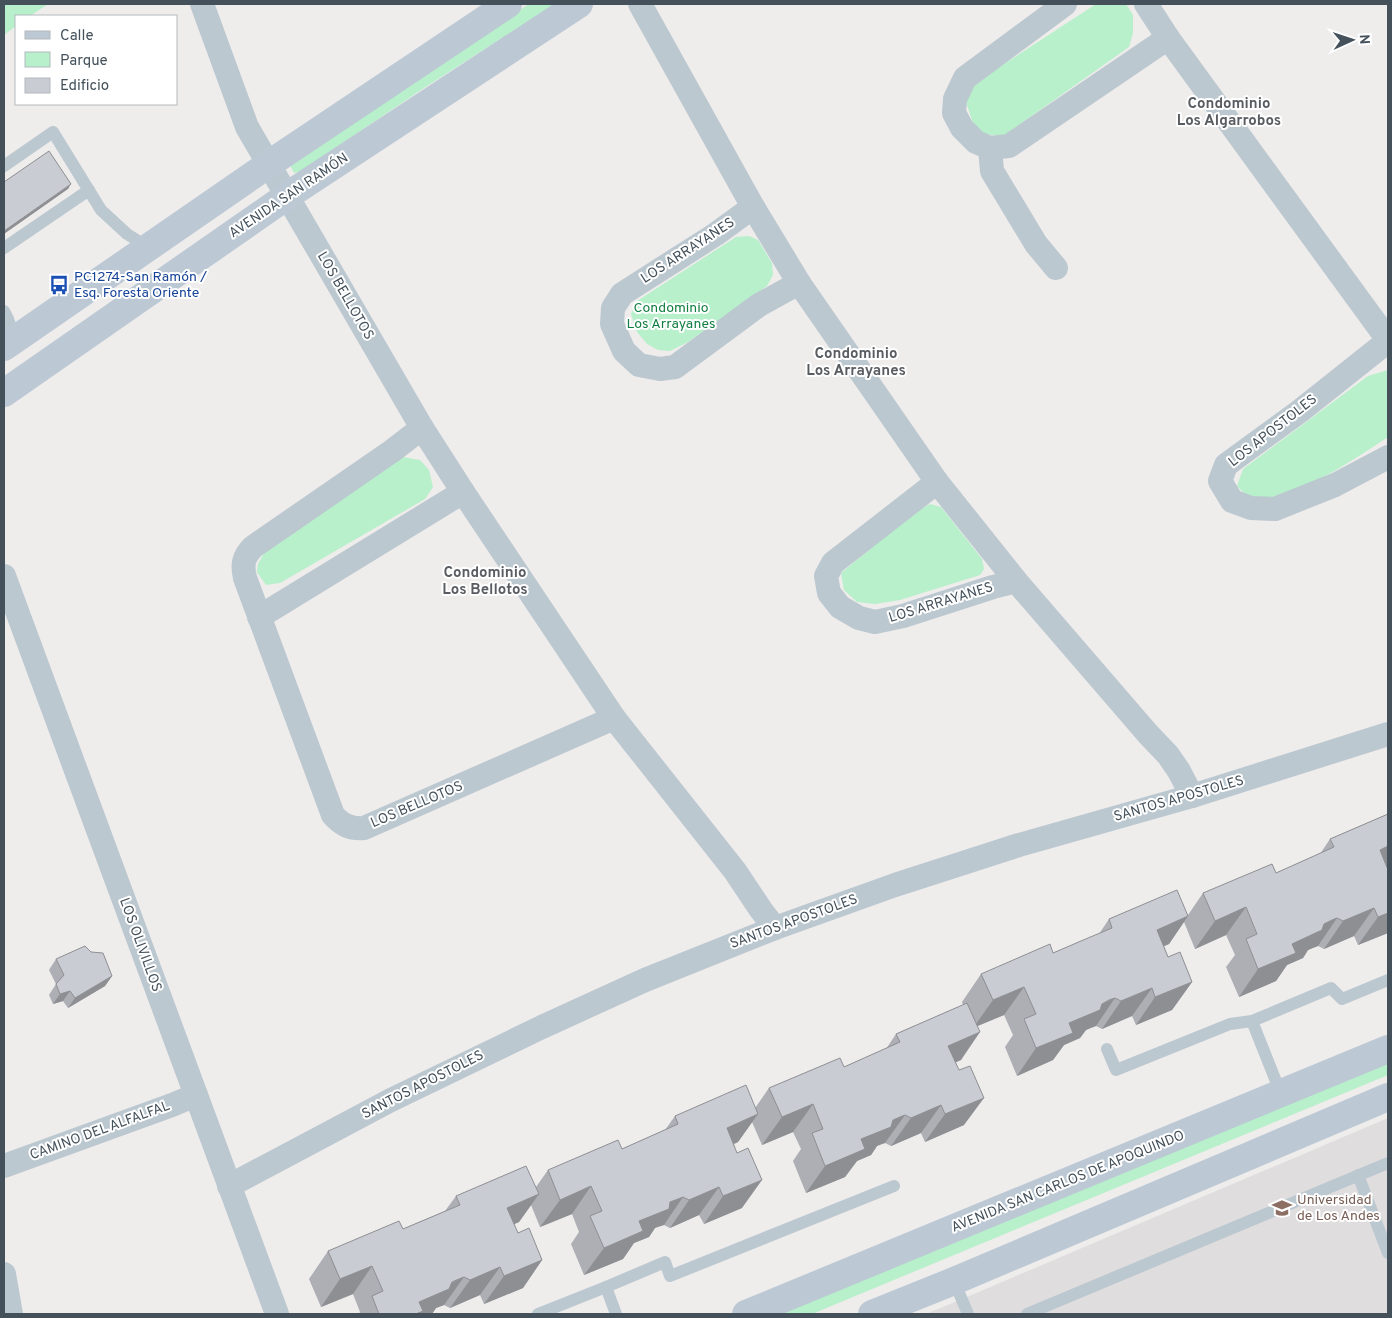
<svg xmlns="http://www.w3.org/2000/svg" width="1392" height="1318" font-family="Overpass,sans-serif">
	<style>
		.education { fill: #e0ddde }
		.green { fill: #b7f0ca }
		.lines { fill: none; stroke-linecap: round; stroke-linejoin: round }
		.lane { stroke: #bcc8d0; stroke-width: 12 }
		.street { stroke: #bcc8d0; stroke-width: 24 }
		.secondary { stroke: #bcc9d5; stroke-width: 28 }
		.wall { fill: #adafb5 }
		.shaded-wall { fill: #8d8f93 }
		.building { fill: #c9ccd2; stroke: #8d8f93 }
		.labels { text-anchor: middle; dominant-baseline: central; stroke-width: 4; stroke-linejoin: round; paint-order: stroke }
		.street-label { font-size: 14px; fill: #44515b; stroke: #fff }
		.transit-label { font-size: 14px; fill: #164399; stroke: #fff; text-anchor: start }
		.park-label { font-size: 14px; fill: #127f42; stroke: #fff }
		.education-label { font-size: 14px; fill: #785e54; stroke: #fff; text-anchor: start }
		.neighbourhood-label { font-size: 15px; font-weight: bold; fill: #595d62; stroke: #fff }
	</style>
	<rect width="100%" height="100%" fill="#efecec"/>
	<polygon class="education" points="1388,1118 1388,1314 926,1314 962,1299"/>
	<g class="green">
		<polygon points="4,4 48,4 30,16 16,16 16,26 4,35"/>
		<polygon points="529,4 555,4 424,88 301,171 294,173 290,165 401,86"/>
		<polygon points="1096,4 1126,4 1133,15 1133,33 1129,47 1002,137 982,133 973,123 966,102 969,87"/>
		<polygon points="749,236 758,240 772,263 773,275 767,286 688,342 670,351 658,350 647,344 637,332 631,314 637,301 736,237"/>
		<path d="M1388 370V437C1353 460 1318 484 1277 496 1269 498 1259 498 1250 499L1237 486 1243 469 1368 376Z"/>
		<polygon points="403,457 420,460 429,470 433,487 425,499 280,583 266,585 257,572 258,564 264,553"/>
		<polygon points="930,504 941,507 982,559 984,569 980,575 900,600 875,604 857,602 844,590 841,573 914,513"/>
		<polygon points="1388,1058 1388,1075 812,1314 780,1314"/>
	</g>
	<g class="lines">
		<g class="lane">
			<polyline points="4,166 53,132 101,210 127,234 148,247"/>
			<polyline points="4,248 89,190"/>
			<polyline points="4,311 8,319 15,339"/>
			<polyline points="1252,1021 1281,1094"/>
			<polyline points="1107,1049 1116,1070 1230,1024 1252,1021 1331,988 1342,999 1388,980"/>
			<polyline points="1358,1175 1388,1253"/>
			<polyline points="954,1281 968,1314"/>
			<polyline points="538,1314 606,1287"/>
			<polyline points="616,1314 606,1287 665,1262 670,1276 894,1186"/>
			<polyline points="1027,1314 1388,1163"/>
		</g>
		<g class="street">
			<polyline points="202,4 247,127 422,428 463,492 614,718 735,871 761,910 775,928"/>
			<polyline points="640,4 753,207 799,283 937,482 1016,581 1148,734 1168,755 1179,771 1192,796"/>
			<polyline points="1065,4 965,78 955,99 954,113 962,128 976,142 990,148 1009,146 1168,38"/>
			<polyline points="1146,4 1168,38 1388,340"/>
			<polyline points="990,148 992,171 1036,244 1056,268"/>
			<polyline points="753,207 716,234 622,294 613,308 612,324 624,351 639,365 660,369 675,367 759,305 799,283"/>
			<polyline points="1388,341 1300,411 1226,465 1220,481 1232,501 1251,508 1275,509 1335,485 1388,457"/>
			<path d="M422 428 392 451 253 547C243 557 242 565 245 578L333 815C342 825 350 829 364 828L614 718"/>
			<polyline points="937,482 833,563 826,576 829,593 840,607 859,618 875,622 903,616 993,587 1016,581"/>
			<polyline points="4,576 277,1314"/>
			<polyline points="259,617 463,492"/>
			<polyline points="4,1166 172,1105 196,1095"/>
			<polyline points="229,1186 391,1100 542,1027 645,980 775,928 895,885 1019,845 1192,796 1388,734"/>
			<polyline points="4,1274 11,1314"/>
		</g>
		<g class="secondary">
			<polyline points="4,347 269,164 508,4"/>
			<polyline points="4,393 287,196 579,4"/>
			<polyline points="746,1314 1388,1049"/>
			<polyline points="872,1314 954,1281 1388,1097"/>
		</g>
	</g>
	<g class="wall">
		<polygon points="1388,814 1388,866 1387,866 1388,870 1388,933 1358,945 1354,936 1324,949 1318,946 1312,948 1308,950 1303,958 1287,965 1276,981 1239,997 1226,967 1235,955 1226,935 1195,949 1184,922 1169,944 1164,946 1168,957 1192,982 1172,1010 1136,1025 1132,1016 1102,1029 1096,1026 1090,1028 1086,1030 1080,1038 1064,1045 1053,1060 1017,1076 1005,1047 1013,1035 1004,1015 977,1026 961,1060 956,1062 964,1125 925,1142 921,1133 891,1146 885,1143 880,1144 877,1146 871,1155 857,1161 845,1177 806,1193 793,1161 801,1149 793,1132 762,1145 752,1122 738,1142 734,1144 742,1208 704,1224 699,1215 670,1228 664,1225 658,1226 655,1228 649,1237 634,1243 623,1259 584,1275 571,1244 579,1232 572,1214 540,1227 531,1205 519,1222 514,1224 518,1233 542,1260 523,1288 484,1304 480,1295 450,1308 444,1305 436,1308 432,1314 359,1314 360,1312 353,1294 321,1307 309,1279 328,1251 403,1229 445,1211 456,1196 536,1187 548,1170 622,1149 665,1130 675,1116 755,1108 769,1088 844,1067 886,1049 896,1034 963,1005 962,1002 981,974 1053,953 1099,934 1109,919 1188,915 1203,893 1276,873 1320,854 1330,839"/>
		<polygon points="56,959 112,976 105,986 68,1008 63,1001 53,1004 49,995 56,984 49,970"/>
	</g>
	<g class="shaded-wall">
		<polygon points="71,184 68,189 4,234 4,231"/>
		<polygon points="1388,846 1388,866 1360,878 1380,850"/>
		<polygon points="1246,907 1226,935 1195,949 1215,921"/>
		<polygon points="1374,908 1354,936 1324,949 1343,921"/>
		<polygon points="1388,913 1388,933 1358,945 1378,917"/>
		<polygon points="1188,916 1169,944 1137,958 1157,930"/>
		<polygon points="1337,918 1318,946 1308,950 1303,958 1287,965 1276,981 1239,997 1258,969 1292,944 1324,924"/>
		<polygon points="112,976 105,986 68,1008 75,998"/>
		<polygon points="1192,982 1172,1010 1136,1025 1155,997"/>
		<polygon points="1024,987 1004,1015 973,1028 993,1000"/>
		<polygon points="1152,988 1132,1016 1102,1029 1121,1001"/>
		<polygon points="70,991 63,1001 53,1004 60,994"/>
		<polygon points="1115,998 1096,1026 1086,1030 1080,1038 1064,1045 1053,1060 1017,1076 1036,1048 1069,1023 1102,1004"/>
		<polygon points="980,1032 961,1060 929,1074 948,1046"/>
		<polygon points="984,1098 964,1125 925,1142 945,1114"/>
		<polygon points="813,1104 793,1132 762,1145 782,1117"/>
		<polygon points="941,1105 921,1133 891,1146 911,1118"/>
		<polygon points="758,1114 738,1142 707,1156 727,1128"/>
		<polygon points="905,1115 885,1143 877,1146 871,1155 857,1161 845,1177 806,1193 825,1166 861,1139 893,1120"/>
		<polygon points="762,1180 742,1208 704,1224 723,1196"/>
		<polygon points="591,1186 572,1214 540,1227 560,1200"/>
		<polygon points="719,1187 699,1215 670,1228 689,1200"/>
		<polygon points="539,1194 519,1222 488,1236 507,1208"/>
		<polygon points="683,1197 664,1225 655,1228 649,1237 634,1243 623,1259 584,1275 604,1248 639,1221 670,1202"/>
		<polygon points="542,1260 523,1288 484,1304 504,1276"/>
		<polygon points="372,1266 353,1294 321,1307 340,1279"/>
		<polygon points="500,1267 480,1295 450,1308 470,1280"/>
		<polygon points="464,1277 444,1305 436,1308 432,1314 410,1314 419,1302 459,1279"/>
	</g>
	<g class="building">
		<polygon points="49,151 71,184 4,231 4,182"/>
		<polygon points="1388,814 1388,846 1380,850 1388,870 1388,913 1378,917 1374,908 1343,921 1337,918 1332,920 1324,924 1322,930 1292,944 1296,953 1258,969 1246,939 1257,934 1246,907 1215,921 1203,893 1272,864 1276,873 1334,847 1330,839"/>
		<polygon points="1177,890 1188,916 1157,930 1168,957 1180,952 1192,982 1155,997 1152,988 1121,1001 1115,998 1109,1000 1102,1004 1100,1010 1069,1023 1073,1033 1036,1048 1024,1019 1036,1014 1024,987 993,1000 981,974 1050,944 1053,953 1088,938 1112,928 1109,919"/>
		<polygon points="85,946 91,952 103,953 112,976 75,998 70,991 60,994 56,984 64,975 56,959"/>
		<polygon points="967,1003 980,1032 948,1046 959,1070 970,1066 984,1098 945,1114 941,1105 911,1118 905,1115 900,1117 893,1120 891,1127 861,1139 865,1149 825,1166 812,1133 823,1129 813,1104 782,1117 769,1088 840,1058 844,1067 900,1042 896,1034"/>
		<polygon points="746,1085 758,1114 727,1128 737,1153 748,1148 762,1180 723,1196 719,1187 689,1200 683,1197 678,1199 670,1202 669,1209 639,1221 643,1231 604,1248 590,1216 602,1211 591,1186 560,1200 548,1170 618,1140 622,1149 678,1124 675,1116"/>
		<polygon points="526,1166 539,1194 507,1208 518,1233 529,1228 542,1260 504,1276 500,1267 470,1280 464,1277 459,1279 452,1282 449,1289 419,1302 423,1311 416,1314 379,1314 372,1296 383,1291 372,1266 340,1279 328,1251 399,1221 403,1229 460,1205 456,1196"/>
	</g>
	<defs>
		<symbol id="bus-bare" viewBox="-9 -9 18 18"><path d="M-5-6H5V4H4V6H2V4H-2V6H-4V4H-5ZM-3.5-4V0h7V-4ZM-3.5 1.2v1.5H-2V1.2ZM2 1.2v1.5H3.5V1.2Z" fill="#1a4fb4" stroke="#fff" stroke-width="2.5" paint-order="stroke"/></symbol>
		<symbol id="university-bare" viewBox="-9 -9 18 18"><path d="M0-5L7-2L0 1L-7-2ZM-4 1L0 2.5L4 1V4Q0 6-4 4Z" fill="#8d6e63" stroke="#fff" stroke-width="2.5" paint-order="stroke"/></symbol>
	</defs>
	<g fill-rule="evenodd">
		<use href="#bus-bare" x="45" y="271" width="28" height="28"/>
		<use href="#university-bare" x="1268" y="1194" width="28" height="28"/>
	</g>
	<g class="labels">
		<g class="street-label">
			<text transform="translate(289 196) rotate(-34)">AVENIDA SAN RAMÓN</text>
			<text transform="translate(688 251) rotate(-33)">LOS ARRAYANES</text>
			<text transform="translate(345 296) rotate(60)">LOS BELLOTOS</text>
			<text transform="translate(1273 431) rotate(-38)">LOS APOSTOLES</text>
			<text transform="translate(941 603) rotate(-17)">LOS ARRAYANES</text>
			<text transform="translate(1179 799) rotate(-16)">SANTOS APOSTOLES</text>
			<text transform="translate(417 805) rotate(-23)">LOS BELLOTOS</text>
			<text transform="translate(794 922) rotate(-20)">SANTOS APOSTOLES</text>
			<text transform="translate(140 945) rotate(70)">LOS OLIVILLOS</text>
			<text transform="translate(423 1085) rotate(-27)">SANTOS APOSTOLES</text>
			<text transform="translate(100 1131) rotate(-20)">CAMINO DEL ALFALFAL</text>
			<text transform="translate(1068 1182) rotate(-22)">AVENIDA SAN CARLOS DE APOQUINDO</text>
		</g>
		<g class="transit-label">
			<text x="74" y="277">PC1274-San Ramón /<tspan x="74" dy="16">Esq. Foresta Oriente</tspan></text>
		</g>
		<g class="park-label">
			<text x="671" y="308">Condominio<tspan x="671" dy="16">Los Arrayanes</tspan></text>
		</g>
		<g class="education-label">
			<text x="1297" y="1200">Universidad<tspan x="1297" dy="16">de Los Andes</tspan></text>
		</g>
		<g class="neighbourhood-label">
			<text x="1229" y="104">Condominio<tspan x="1229" dy="17">Los Algarrobos</tspan></text>
			<text x="856" y="354">Condominio<tspan x="856" dy="17">Los Arrayanes</tspan></text>
			<text x="485" y="573">Condominio<tspan x="485" dy="17">Los Bellotos</tspan></text>
		</g>
	</g>
	<rect width="1392" height="1318" fill="none" stroke="#44515b" stroke-width="10"/>
	<rect x="15" y="15" width="162" height="90" fill="#ffffff" stroke="#b4b9bd"/>
	<rect x="25" y="31" width="25" height="8" fill="#bcc9d5" stroke="#b4b9bd"/>
	<text x="60" y="40" font-size="15" fill="#44515b">Calle</text>
	<rect x="25" y="52" width="25" height="15" fill="#b7f0ca" stroke="#b4b9bd"/>
	<text x="60" y="65" font-size="15" fill="#44515b">Parque</text>
	<rect x="25" y="78" width="25" height="15" fill="#c9ccd2" stroke="#b4b9bd"/>
	<text x="60" y="90" font-size="15" fill="#44515b">Edificio</text>
	<g transform="translate(1352 40) rotate(87)" stroke="#ffffff" stroke-width="4" paint-order="stroke">
	<path d="M0-4L9 19L0 12L-9 19Z" fill="#44515b"/>
	<text y="-8" font-size="14" font-weight="bold" text-anchor="middle" fill="#44515b">N</text>
	</g>
</svg>
